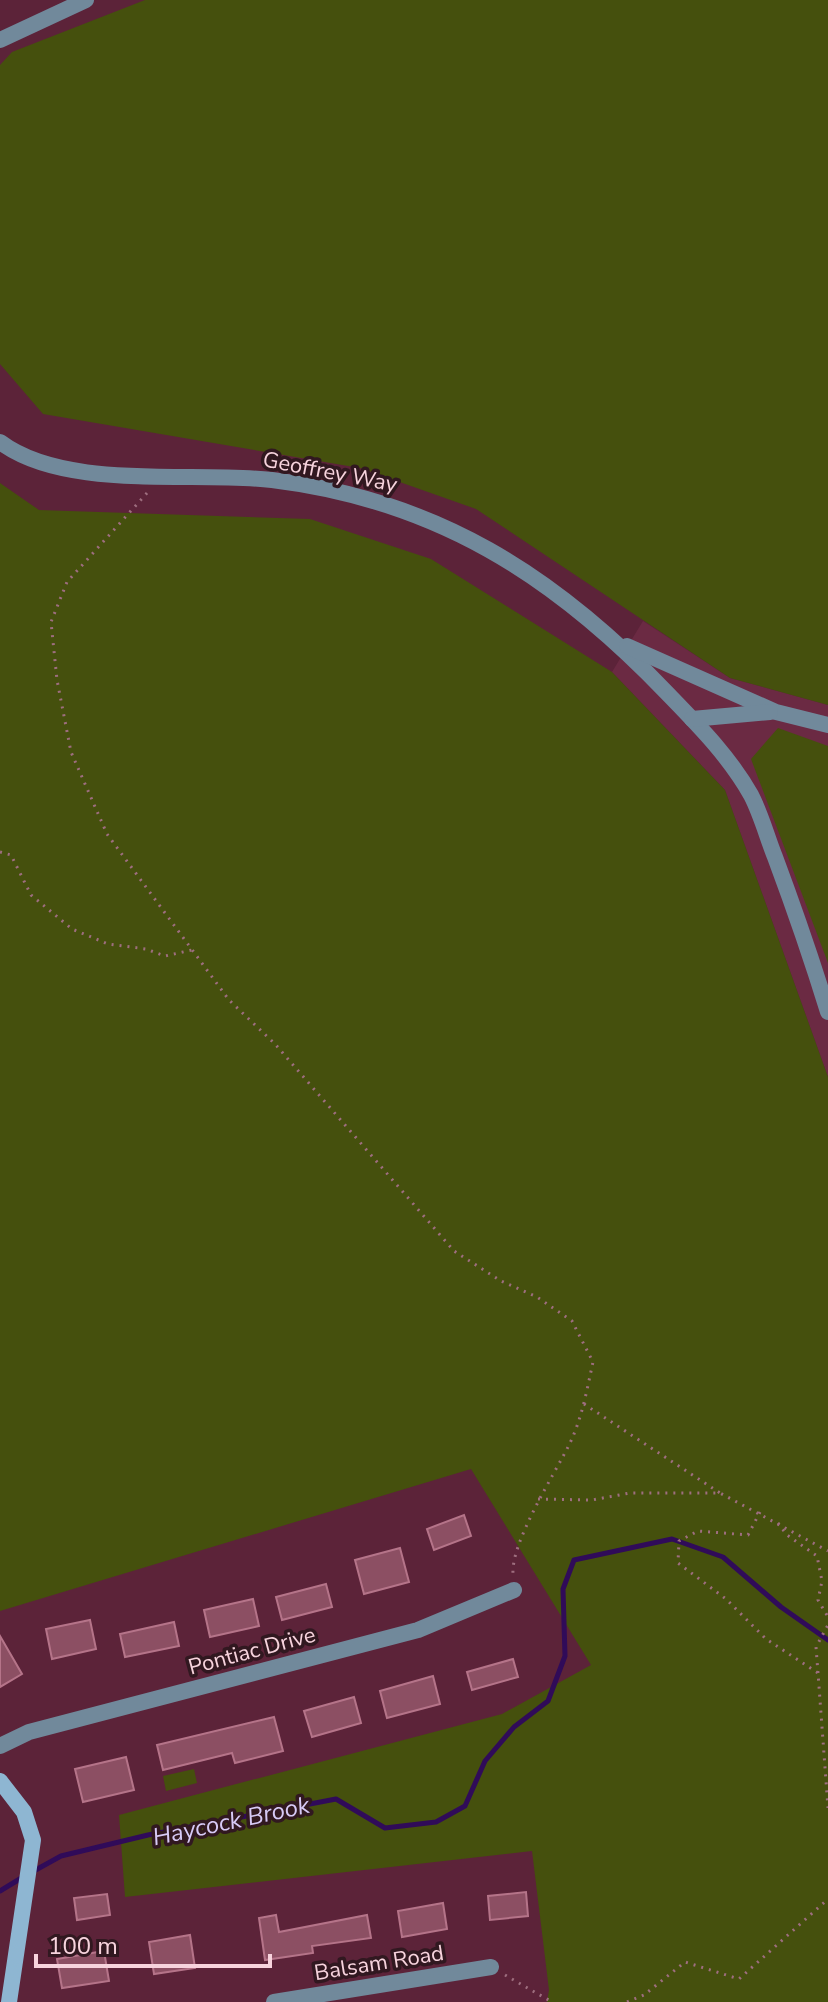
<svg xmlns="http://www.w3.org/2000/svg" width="828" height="2002" font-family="'Nunito Sans',sans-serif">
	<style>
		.built { fill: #6b2a43 }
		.green { fill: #45500d }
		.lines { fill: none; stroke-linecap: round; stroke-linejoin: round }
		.stream { stroke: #300b59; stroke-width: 5 }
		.building { fill: #8c4f63; stroke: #b57489; stroke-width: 2 }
		.path { stroke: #9e6e7f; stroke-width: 3; stroke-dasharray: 2 6; stroke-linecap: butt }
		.street { stroke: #71899b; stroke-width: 16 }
		.secondary { stroke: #8eb6d2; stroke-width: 16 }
		.labels { text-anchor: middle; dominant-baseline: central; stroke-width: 7; stroke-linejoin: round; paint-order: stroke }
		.street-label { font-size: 22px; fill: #f7d3dd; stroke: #311820 }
		.water-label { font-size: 24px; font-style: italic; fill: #d7caf6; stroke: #311820 }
	</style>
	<rect width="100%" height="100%" fill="#5c2339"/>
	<polygon class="built" points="643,621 730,678 828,705 828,1077 725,790 612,672"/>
	<g class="green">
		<polygon points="145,0 828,0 828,705 730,678 476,509 360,468 43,414 0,364 0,65 12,52"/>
		<polygon points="0,483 39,510 310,519 431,559 612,672 725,790 828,1077 828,2002 547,2002 549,1990 532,1851 125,1897 119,1815 502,1714 591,1665 471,1469 0,1611"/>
		<polygon points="778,728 828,746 828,963 751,759"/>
		<polygon points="194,1769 197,1783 166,1791 163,1776"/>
	</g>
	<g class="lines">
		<g class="stream">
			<polyline points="32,1872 61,1856 148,1835 336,1799 385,1828 436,1822 465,1806 485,1761 514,1727 548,1701 565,1656 563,1589 574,1560 672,1539 723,1557 781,1607 828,1640"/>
			<polyline points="0,1891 23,1877"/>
		</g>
	</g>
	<g class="building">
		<polygon points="464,1515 471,1536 434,1550 427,1529"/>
		<polygon points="400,1548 409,1582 364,1594 355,1560"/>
		<polygon points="326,1584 332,1607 282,1620 276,1597"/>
		<polygon points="253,1599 259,1626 210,1637 204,1610"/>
		<polygon points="90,1620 96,1649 52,1659 46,1629"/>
		<polygon points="174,1622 179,1646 125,1657 120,1634"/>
		<polygon points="0,1636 22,1674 0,1687"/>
		<polygon points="513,1659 518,1677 472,1690 467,1672"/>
		<polygon points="433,1676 440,1704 387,1718 380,1691"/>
		<polygon points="354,1697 361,1723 312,1737 304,1711"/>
		<polygon points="274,1717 283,1751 235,1763 232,1753 163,1770 157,1745"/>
		<polygon points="126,1757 134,1790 83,1802 75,1769"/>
		<polygon points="526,1892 528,1916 490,1920 488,1896"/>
		<polygon points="107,1894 110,1915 77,1920 74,1898"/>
		<polygon points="443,1903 447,1929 402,1937 398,1911"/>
		<polygon points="276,1915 279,1932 367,1915 371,1938 312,1946 313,1953 265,1960 259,1918"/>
		<polygon points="190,1935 195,1968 154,1974 149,1942"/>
		<polygon points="104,1951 109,1981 62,1988 57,1959"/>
	</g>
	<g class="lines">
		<g class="path">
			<path d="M147 493 67 582 51 622 57 680 71 752 107 834 229 1000 275 1044 454 1251 501 1281 537 1297 572 1321 593 1362C587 1389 582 1419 569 1445 554 1475 511 1542 513 1574"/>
			<polyline points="0,852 11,855 31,895 72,929 108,944 146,949 165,956 192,950"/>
			<polyline points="584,1404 720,1493"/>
			<polyline points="538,1499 592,1500 630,1493 720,1493 828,1551"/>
			<polyline points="760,1512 748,1535 698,1531 679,1541 678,1563 726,1599 766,1639 818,1673 828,1808"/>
			<polyline points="778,1523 787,1535 817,1556 822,1581 818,1600 828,1617"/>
			<polyline points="818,1673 816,1647 828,1625"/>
			<polyline points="505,1975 552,2002"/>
			<polyline points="627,2002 644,1995 685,1962 739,1979 828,1899"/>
		</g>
		<g class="street">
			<polyline points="0,40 86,0"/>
			<path d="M0 442C65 491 192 471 272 480 436 500 554 575 667 693 698 725 729 756 751 795 761 814 767 837 775 857 794 908 812 960 828 1012"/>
			<polyline points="627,646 776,712 828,725"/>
			<polyline points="692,719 770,712"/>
			<polyline points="0,1746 29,1732 418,1630 514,1590"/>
			<polyline points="274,2002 491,1967"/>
		</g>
		<polyline class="secondary" points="0,1781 24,1812 33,1840 9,2002"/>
	</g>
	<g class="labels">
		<g class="street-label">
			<text transform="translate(330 472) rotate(11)">Geoffrey Way</text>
			<text transform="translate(252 1651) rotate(-15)">Pontiac Drive</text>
			<text transform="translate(379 1963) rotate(-9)">Balsam Road</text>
		</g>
		<g class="water-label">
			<text transform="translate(231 1821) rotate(-12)">Haycock Brook</text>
		</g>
	</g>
	<path d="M36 1954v12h234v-12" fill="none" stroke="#f7d3dd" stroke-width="4"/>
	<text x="48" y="1954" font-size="24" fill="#f7d3dd" stroke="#311820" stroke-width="6" paint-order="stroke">100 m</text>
</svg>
